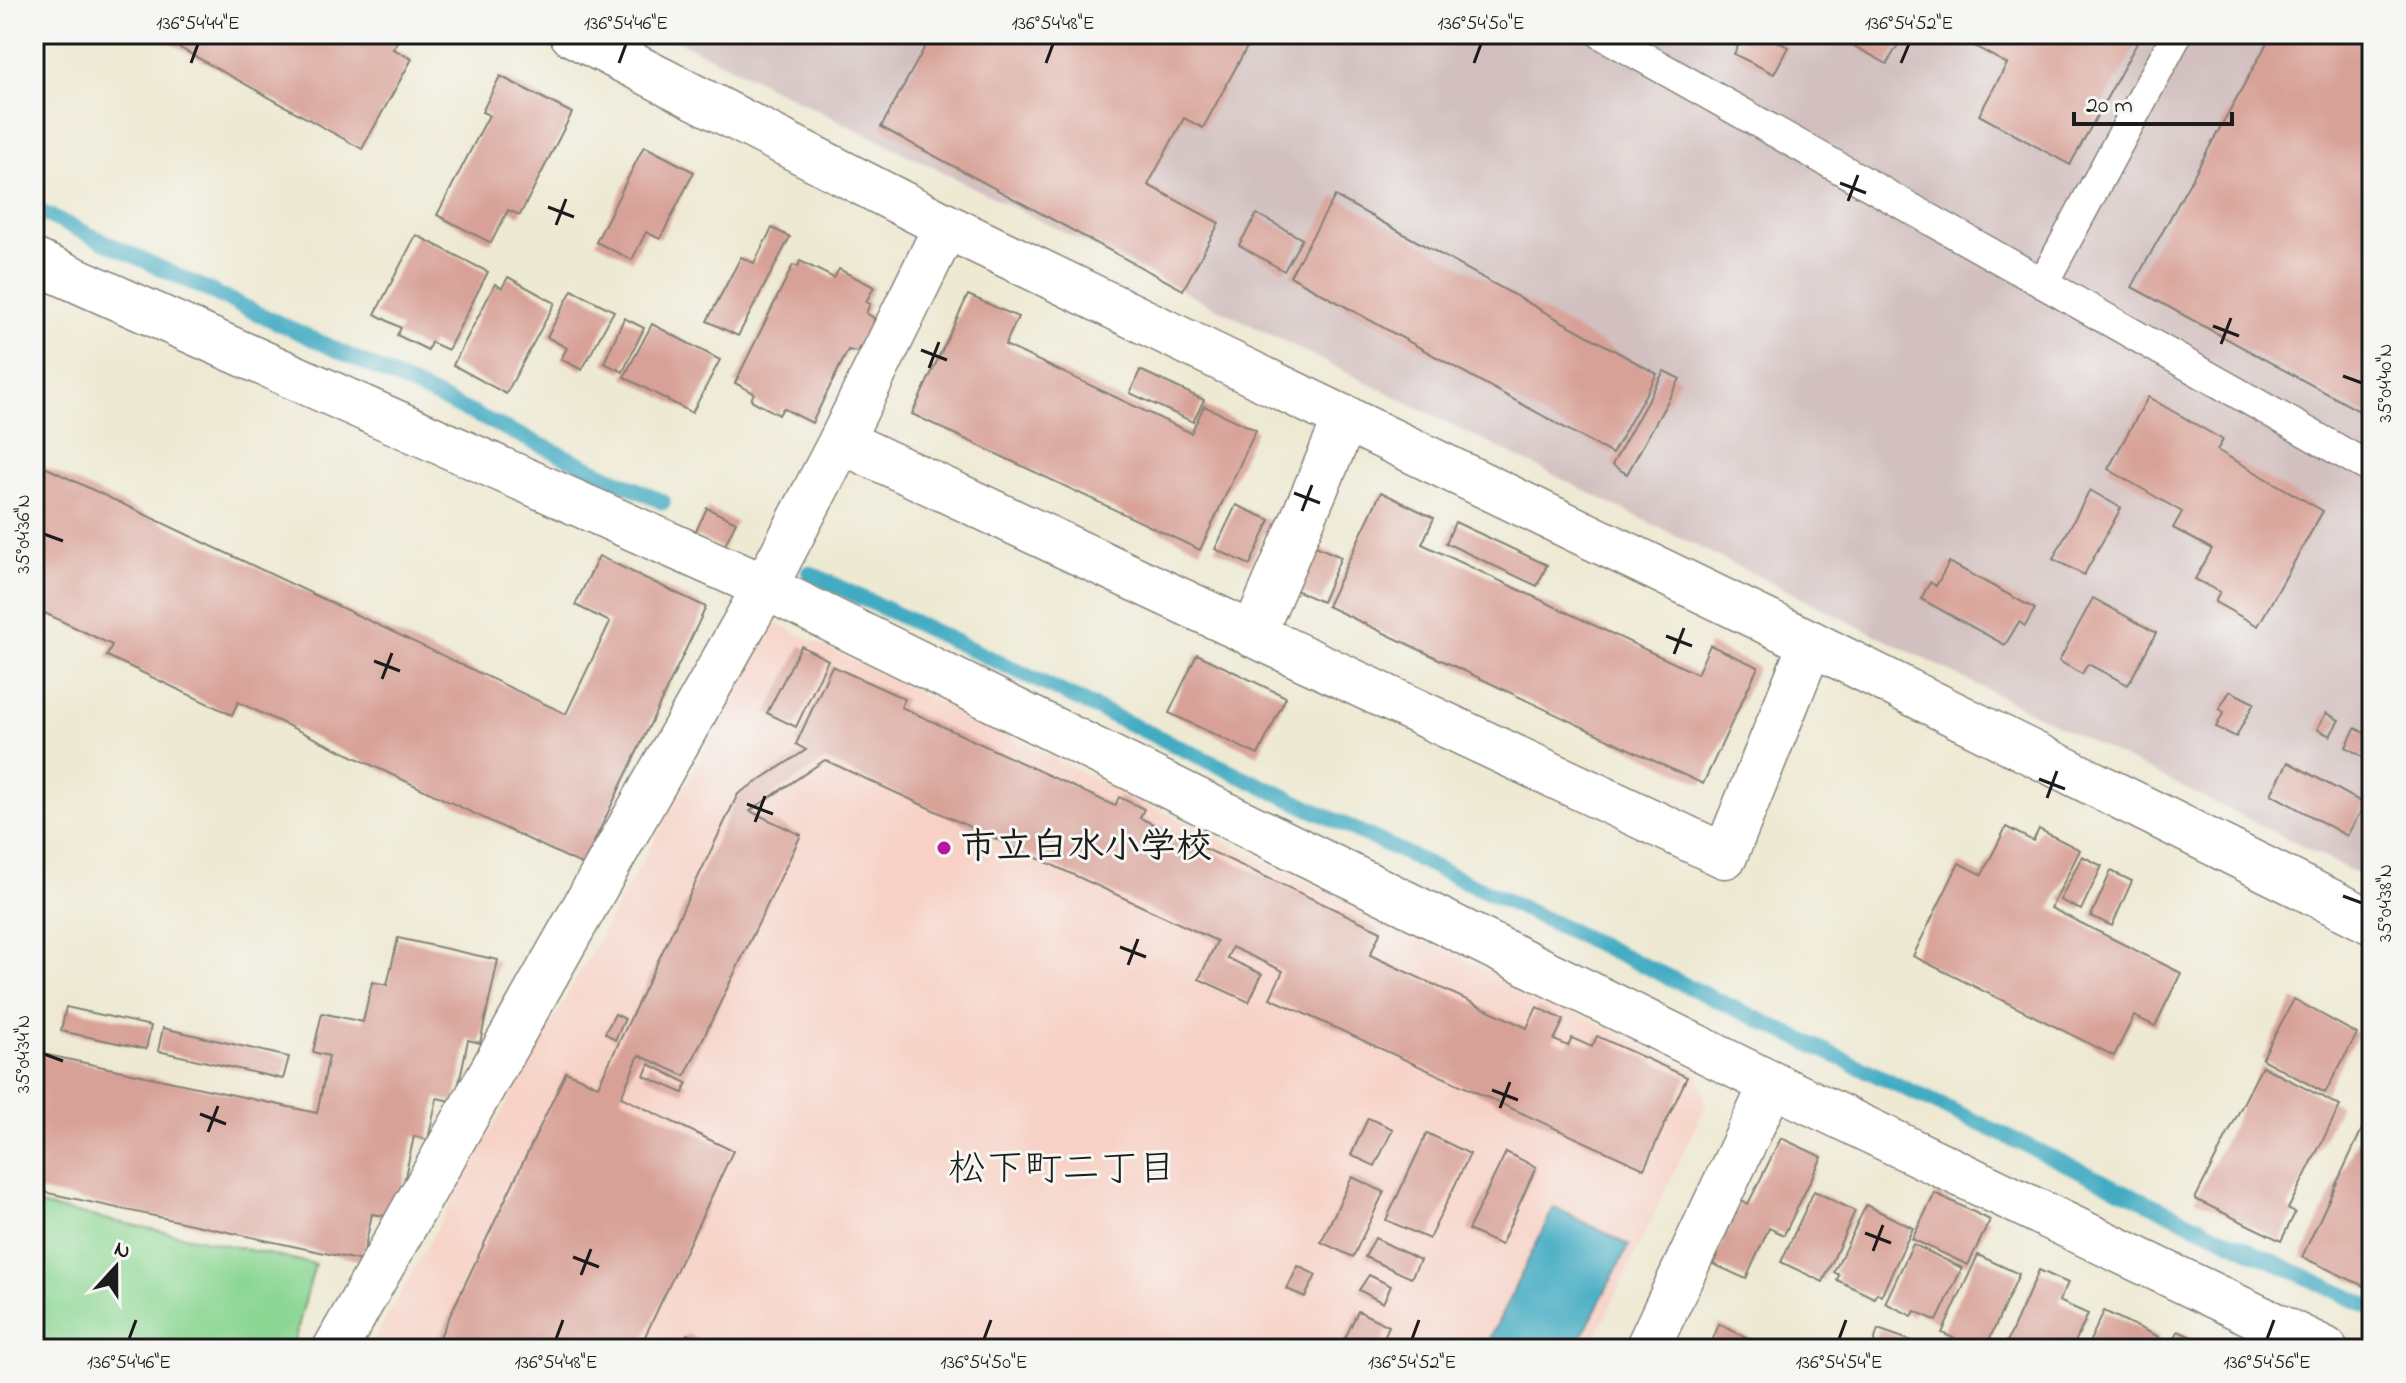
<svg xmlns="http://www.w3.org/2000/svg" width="2406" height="1383" font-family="'Indie Flower','Klee One',sans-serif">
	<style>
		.built { fill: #f7d1c6 }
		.industrial { fill: #d2bfbf }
		.green { fill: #8dd794; stroke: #547a58; stroke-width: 2 }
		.water { fill: #42abc2; stroke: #2f646f; stroke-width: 2 }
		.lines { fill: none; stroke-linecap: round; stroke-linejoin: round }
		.stream { stroke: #42abc2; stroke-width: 16 }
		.building { fill: #d8a197 }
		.lane-casing { stroke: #858278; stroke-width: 33 }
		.street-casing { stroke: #858278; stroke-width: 47 }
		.lane { stroke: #fff; stroke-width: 30 }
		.street { stroke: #fff; stroke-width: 44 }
		.ticks { fill: none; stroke: #1c1c1c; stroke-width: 3 }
		.poi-dot { fill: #b5179e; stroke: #f6f6f2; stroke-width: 3 }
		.labels { text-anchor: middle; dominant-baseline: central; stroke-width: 6; stroke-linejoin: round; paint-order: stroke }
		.poi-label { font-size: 36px; font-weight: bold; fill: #1c1c1c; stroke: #f6f6f2; text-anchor: start }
		.neighbourhood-label { font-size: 38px; fill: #1c1c1c; stroke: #f6f6f2 }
		.neatline { fill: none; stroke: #1c1c1c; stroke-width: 3 }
		.ticks-label { font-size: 20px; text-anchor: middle; fill: #1c1c1c }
	</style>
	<rect width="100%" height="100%" fill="#f6f6f2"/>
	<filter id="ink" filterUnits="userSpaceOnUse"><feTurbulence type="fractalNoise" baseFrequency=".0125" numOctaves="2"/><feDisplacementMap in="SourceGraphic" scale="16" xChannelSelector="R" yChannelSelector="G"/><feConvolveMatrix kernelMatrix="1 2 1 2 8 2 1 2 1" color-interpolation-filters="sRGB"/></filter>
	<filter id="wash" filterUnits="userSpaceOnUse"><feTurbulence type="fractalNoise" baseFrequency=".006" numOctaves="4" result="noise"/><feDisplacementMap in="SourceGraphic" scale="32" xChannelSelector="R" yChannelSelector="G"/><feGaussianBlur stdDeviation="1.8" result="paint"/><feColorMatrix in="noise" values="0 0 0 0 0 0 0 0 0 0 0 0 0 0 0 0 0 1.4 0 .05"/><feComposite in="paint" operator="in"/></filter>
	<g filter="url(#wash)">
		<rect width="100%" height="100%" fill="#eee9d3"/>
		<polygon class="built" points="776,623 1698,1073 1706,1105 1590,1349 369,1349"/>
		<polygon class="industrial" points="664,34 2372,34 2372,881"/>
		<polygon class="green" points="34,1204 315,1264 292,1349 50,1349 34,1345"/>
		<polygon class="water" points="1554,1207 1629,1245 1575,1349 1485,1349"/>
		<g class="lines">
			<g class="stream">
				<polyline points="34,209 663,502"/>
				<polyline points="809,573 2372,1308"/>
			</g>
		</g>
		<g id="blocks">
			<g class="building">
				<polygon points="155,34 368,34 375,38 377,34 401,34 393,49 412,59 362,149"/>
				<polygon points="932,34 1254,34 1203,128 1184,118 1148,185 1219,223 1183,290 881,127"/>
				<polygon points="1744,34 1763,34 1788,47 1774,74 1734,54"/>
				<polygon points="1832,34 1904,34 1887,64"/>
				<polygon points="1953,34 2142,34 2070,165 1979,115 2007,64"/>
				<polygon points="2272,34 2372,34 2372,418 2132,287"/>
				<polygon points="500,76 572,113 520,215 508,210 491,243 437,215 489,115 482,112"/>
				<polygon points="644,146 694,172 660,239 646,232 632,260 596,242"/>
				<polygon points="1335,196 1657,374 1612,454 1290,276"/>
				<polygon points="1257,214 1302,239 1284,271 1239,245"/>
				<polygon points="772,228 790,237 738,336 707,321 741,257 754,263"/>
				<polygon points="416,235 488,272 448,350 431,342 428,350 397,335 401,328 375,314"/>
				<polygon points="800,261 834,278 839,269 874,287 866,302 870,304 866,313 874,318 872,345 862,346 856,352 848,350 812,423 783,408 779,415 751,400 754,393 735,383 793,265 798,267"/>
				<polygon points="508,277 555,303 506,394 453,365 495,284 502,288"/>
				<polygon points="572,290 614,311 582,370 561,359 567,348 547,337"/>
				<polygon points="968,295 1018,317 1005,345 1191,433 1204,406 1256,430 1200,550 912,414"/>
				<polygon points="624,318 644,328 623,372 604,363"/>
				<polygon points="652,324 720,360 692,413 624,377"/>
				<polygon points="1140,370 1204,400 1193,422 1130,393"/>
				<polygon points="1664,371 1680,379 1627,474 1612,465"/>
				<polygon points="2148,397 2223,440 2217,450 2323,511 2258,626 2215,602 2220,592 2195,579 2212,549 2173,528 2182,512 2108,469"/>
				<polygon points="34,462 566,714 610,622 575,605 599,556 706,607 583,865 238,702 232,715 107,656 112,645 34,608"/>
				<polygon points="2090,490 2121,508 2084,575 2053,559"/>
				<polygon points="1381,492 1434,518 1422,544 1697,674 1710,645 1758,667 1703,784 1327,606"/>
				<polygon points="1236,505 1270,520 1250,565 1215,549"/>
				<polygon points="707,508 736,522 723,549 694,535"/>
				<polygon points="1455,522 1547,565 1537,586 1446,543"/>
				<polygon points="1306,542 1341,557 1322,602 1286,586"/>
				<polygon points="1949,562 2035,609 2025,626 2019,622 2005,645 1921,599 1930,582 1936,586"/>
				<polygon points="2093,598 2156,633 2128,685 2088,664 2082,674 2059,661"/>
				<polygon points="801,646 828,660 796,727 767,713"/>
				<polygon points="1197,654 1286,697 1258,755 1169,713"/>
				<polygon points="832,666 905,699 901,707 1115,806 1119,797 1144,809 1140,818 1381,931 1370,955 1527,1028 1537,1007 1564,1020 1554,1040 1568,1046 1572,1038 1592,1047 1597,1036 1687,1077 1644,1169 1270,998 1283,971 1232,947 1227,958 1262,974 1249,1002 1199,979 1217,941 825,760 750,811 801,835 685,1076 639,1055 621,1097 733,1151 639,1349 434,1349 566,1072 598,1086 738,794 806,750 796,744"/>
				<polygon points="2230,691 2254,703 2236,737 2216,727 2224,712 2219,709"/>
				<polygon points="2326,713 2339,720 2330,736 2317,729"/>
				<polygon points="2355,728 2372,737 2372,749 2367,759 2346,747"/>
				<polygon points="2288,762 2365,804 2347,836 2271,794"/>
				<polygon points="2006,827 2033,841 2039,829 2080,850 2051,908 2181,973 2155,1026 2134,1016 2114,1056 1913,956 1959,863 1982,875"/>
				<polygon points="2082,856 2102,866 2081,910 2060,900"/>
				<polygon points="2111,871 2132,881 2112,926 2091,916"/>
				<polygon points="398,938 498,960 480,1043 468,1040 455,1102 437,1098 428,1140 414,1136 396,1218 372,1214 362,1261 34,1190 34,1052 317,1113 329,1056 313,1052 322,1013 363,1022 372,982 387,985"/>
				<polygon points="2294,999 2357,1034 2325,1093 2262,1059"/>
				<polygon points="66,1007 151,1026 146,1049 61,1031"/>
				<polygon points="615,1014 625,1019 615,1040 605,1033"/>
				<polygon points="163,1028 289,1057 283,1079 158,1051"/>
				<polygon points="649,1064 687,1083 683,1093 644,1076"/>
				<polygon points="2262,1066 2340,1106 2288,1209 2295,1213 2281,1241 2195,1199"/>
				<polygon points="2372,1108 2372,1290 2302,1257"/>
				<polygon points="1368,1118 1393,1129 1375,1166 1351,1155"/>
				<polygon points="1427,1133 1470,1154 1429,1239 1386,1220"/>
				<polygon points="1781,1138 1822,1157 1784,1235 1769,1228 1746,1279 1713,1264 1741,1201 1748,1204"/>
				<polygon points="1506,1152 1536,1167 1501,1245 1468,1230"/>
				<polygon points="1352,1177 1384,1192 1353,1257 1321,1242"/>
				<polygon points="1814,1191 1855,1211 1823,1282 1781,1262"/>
				<polygon points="1935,1193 1990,1220 1968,1265 1912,1239"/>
				<polygon points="1866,1205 1913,1228 1881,1296 1877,1293 1874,1298 1837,1280 1839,1275 1834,1272"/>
				<polygon points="1375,1238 1420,1260 1411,1278 1365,1257"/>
				<polygon points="1913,1244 1962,1268 1937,1321 1915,1311 1912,1316 1885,1303"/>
				<polygon points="1978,1255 2019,1274 1985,1349 1977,1349 1942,1333"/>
				<polygon points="1298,1266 1316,1275 1305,1297 1287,1289"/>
				<polygon points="2039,1270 2068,1283 2059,1301 2088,1314 2072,1349 2022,1349 2007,1342"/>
				<polygon points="1369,1275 1391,1286 1383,1303 1359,1290"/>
				<polygon points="1358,1311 1389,1326 1379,1349 1340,1349"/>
				<polygon points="2104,1311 2159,1337 2154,1349 2086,1349"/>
				<polygon points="1719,1324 1770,1349 1709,1349"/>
				<polygon points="1878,1329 1934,1349 1872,1349"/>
				<polygon points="2178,1331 2218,1349 2170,1349"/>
				<polygon points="687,1334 716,1349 678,1349"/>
			</g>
		</g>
	</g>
	<g filter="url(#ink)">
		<use href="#blocks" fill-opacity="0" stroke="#858278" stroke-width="2"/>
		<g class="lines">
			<defs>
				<g id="lane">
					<polyline points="1602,34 2372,469"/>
					<polyline points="2043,283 2177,34"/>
				</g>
				<g id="street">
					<polyline points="572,34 946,226 1811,643 2372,922"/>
					<polyline points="34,261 765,587 1772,1084 2325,1349"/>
					<polyline points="841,441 1725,856 1811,643"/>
					<polyline points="1253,635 1346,418"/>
					<polyline points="335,1349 765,587 841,441 946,226"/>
					<polyline points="1647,1349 1772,1084"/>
				</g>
			</defs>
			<use href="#lane" class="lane-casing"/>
			<use href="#street" class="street-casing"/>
			<use href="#lane" class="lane"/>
			<use href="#street" class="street"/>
		</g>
	</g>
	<path class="ticks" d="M191 63 198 44M619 63 626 44M1046 63 1053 44M1474 63 1481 44M1901 63 1909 44M1840 183 1866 193M1848 201 1858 175M548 207 574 217M556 225 566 199M2213 326 2239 336M2221 344 2231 318M921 350 947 360M929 368 939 342M2343 376 2362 383M1294 493 1320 503M1302 511 1312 485M44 534 63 541M1666 636 1692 646M1674 654 1684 628M374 661 400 671M382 679 392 653M2039 779 2065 789M2047 798 2057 771M747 804 773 814M755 822 765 796M2343 896 2362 903M1120 947 1146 957M1128 965 1138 939M44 1054 63 1061M1492 1090 1518 1100M1500 1108 1510 1082M200 1114 226 1124M208 1132 218 1106M1865 1233 1891 1243M1873 1251 1883 1225M573 1257 599 1267M581 1275 591 1249M129 1339 136 1320M556 1339 563 1320M984 1339 991 1320M1412 1339 1419 1320M1839 1339 1846 1320M2267 1339 2274 1320"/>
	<circle class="poi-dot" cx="944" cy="848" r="8"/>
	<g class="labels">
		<g class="poi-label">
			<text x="960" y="848">市立白水小学校</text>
		</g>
		<g class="neighbourhood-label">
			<text x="1062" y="1171">松下町二丁目</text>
		</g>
	</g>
	<rect width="2406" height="1383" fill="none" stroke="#f6f6f2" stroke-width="88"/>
	<g transform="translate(116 1267) rotate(21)" stroke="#f6f6f2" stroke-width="6" paint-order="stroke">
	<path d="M0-6L14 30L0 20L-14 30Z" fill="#1c1c1c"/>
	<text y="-12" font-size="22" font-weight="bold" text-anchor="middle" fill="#1c1c1c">N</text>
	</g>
	<path d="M2074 112v12h158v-12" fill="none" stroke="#1c1c1c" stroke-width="4"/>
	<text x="2086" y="112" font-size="24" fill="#1c1c1c" stroke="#f6f6f2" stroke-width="6" paint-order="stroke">20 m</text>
	<rect x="44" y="44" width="2318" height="1295" class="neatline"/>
	<g class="ticks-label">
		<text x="198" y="29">136°54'44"E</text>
		<text x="626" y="29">136°54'46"E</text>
		<text x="1053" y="29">136°54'48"E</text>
		<text x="1481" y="29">136°54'50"E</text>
		<text x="1909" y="29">136°54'52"E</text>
		<text transform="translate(2384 383) rotate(-90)" y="7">35°04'40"N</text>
		<text transform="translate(22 534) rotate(-90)" y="7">35°04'36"N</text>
		<text transform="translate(2384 903) rotate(-90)" y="7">35°04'38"N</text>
		<text transform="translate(22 1054) rotate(-90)" y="7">35°04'34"N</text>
		<text x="129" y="1368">136°54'46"E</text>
		<text x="556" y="1368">136°54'48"E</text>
		<text x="984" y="1368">136°54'50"E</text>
		<text x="1412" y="1368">136°54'52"E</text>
		<text x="1839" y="1368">136°54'54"E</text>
		<text x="2267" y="1368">136°54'56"E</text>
	</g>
</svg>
